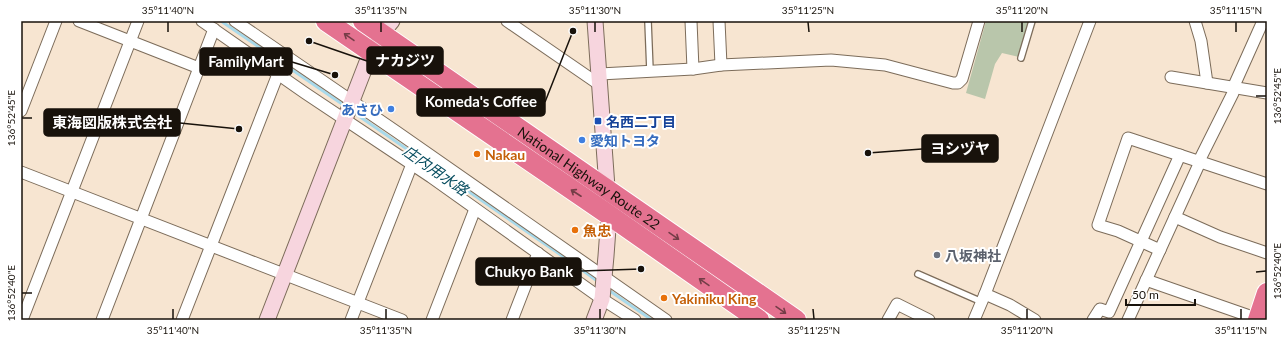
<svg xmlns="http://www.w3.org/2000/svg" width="1288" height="341" font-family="Lato,'Noto Sans JP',sans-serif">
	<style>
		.green { fill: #b9c6ab }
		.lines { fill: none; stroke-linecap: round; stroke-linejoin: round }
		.stream { stroke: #a8d9ea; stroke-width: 3 }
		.lane-casing { stroke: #7c6c5a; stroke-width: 8 }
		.street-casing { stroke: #7c6c5a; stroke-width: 13 }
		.secondary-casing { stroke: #7c6c5a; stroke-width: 17 }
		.highway-casing { stroke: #fff; stroke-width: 22 }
		.lane { stroke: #fff; stroke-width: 5.5 }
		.street { stroke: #fff; stroke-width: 11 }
		.secondary { stroke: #f7d5de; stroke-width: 15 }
		.highway { stroke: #e47290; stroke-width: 20 }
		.oneway { stroke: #743d47 }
		.ticks { fill: none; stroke: #18120b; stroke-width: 1.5 }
		.shop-dot { fill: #3f7fe0; stroke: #fff; stroke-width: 1.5 }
		.transit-dot { fill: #1a4fb4; stroke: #fff; stroke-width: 1.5 }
		.food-dot { fill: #e8710a; stroke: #fff; stroke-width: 1.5 }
		.worship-dot { fill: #6b7280; stroke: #fff; stroke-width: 1.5 }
		.labels { text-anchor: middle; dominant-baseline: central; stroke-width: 4; stroke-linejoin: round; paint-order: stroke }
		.shop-label { font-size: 14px; font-weight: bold; fill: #366cbe; stroke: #fff; text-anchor: end }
		.transit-label { font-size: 14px; font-weight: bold; fill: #164399; stroke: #fff; text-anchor: start }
		.food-label { font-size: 14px; font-weight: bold; fill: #c56008; stroke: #fff; text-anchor: start }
		.street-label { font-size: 14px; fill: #18120b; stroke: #fff }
		.worship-label { font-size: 14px; font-weight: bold; fill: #5b616d; stroke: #fff; text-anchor: start }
		.water-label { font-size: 15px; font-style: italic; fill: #094e60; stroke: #fff }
		.leader { fill: none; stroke: #18120b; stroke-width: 1.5 }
		.callout-dot { fill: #18120b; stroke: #fff; stroke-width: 1.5 }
		.callout { fill: #18120b; stroke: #18120b; stroke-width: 1.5 }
		.callout-label { font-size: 15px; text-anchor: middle; font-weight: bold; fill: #fff }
		.neatline { fill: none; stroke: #18120b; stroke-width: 1.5 }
		.ticks-label { font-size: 10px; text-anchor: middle; fill: #18120b }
	</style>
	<rect width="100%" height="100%" fill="#f7e5d1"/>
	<polygon class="green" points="986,21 1030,21 1019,57 1002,53 995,64 985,99 966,93"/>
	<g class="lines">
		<g class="stream">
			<polyline points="221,21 345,106"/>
			<polyline points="353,112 574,264 600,283"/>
			<polyline points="607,289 652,320"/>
		</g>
		<defs>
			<g id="lane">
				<polyline points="648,21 650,71"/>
				<polyline points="1021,58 1032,21"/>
				<polyline points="918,274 982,302"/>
			</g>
			<g id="street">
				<polyline points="79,21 199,68"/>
				<polyline points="202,21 305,93 431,177 602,299 635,320"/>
				<polyline points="235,21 397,132 666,320"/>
				<polyline points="507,21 600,85"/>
				<polyline points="691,21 693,69"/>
				<polyline points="719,21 721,65"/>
				<polyline points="1195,21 1201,41 1207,83"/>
				<polyline points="600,74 693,69 721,65 831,60 885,65 953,83 958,83 962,79 979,21"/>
				<polyline points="1171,77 1267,93"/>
				<polyline points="21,111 56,21"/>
				<polyline points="1199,161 1233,93 1233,88 1263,21"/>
				<polyline points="21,172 402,320"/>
				<polyline points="1175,217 1220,237 1267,253"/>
				<polyline points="1160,250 1118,231 1098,225 1128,138 1267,184"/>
				<polyline points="1146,280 1258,319"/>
				<polyline points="985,294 1010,305 1035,320"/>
				<polyline points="22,320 138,21"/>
				<polyline points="102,320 214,29"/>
				<polyline points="182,320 278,74"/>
				<polyline points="351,320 412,164"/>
				<polyline points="432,320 475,209"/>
				<polyline points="512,320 538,253"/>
				<polyline points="888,320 897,304 929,320"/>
				<polyline points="974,320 985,294 1090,21"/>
				<polyline points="1093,320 1100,309 1109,312 1180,155"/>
				<polyline points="1128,320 1200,162"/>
			</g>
			<g id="secondary">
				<polyline points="267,320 367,62 387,27 392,21"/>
				<polyline points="594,320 602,299 606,256 609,215 595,21"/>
			</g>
			<g id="highway">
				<polyline points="326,21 609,215 759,320"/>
				<path id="s1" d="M363 21 796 320"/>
				<polyline points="1258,320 1267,293"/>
			</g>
		</defs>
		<use href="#lane" class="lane-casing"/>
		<use href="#street" class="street-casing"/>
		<use href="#secondary" class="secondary-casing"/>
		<use href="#highway" class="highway-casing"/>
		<use href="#lane" class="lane"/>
		<use href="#street" class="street"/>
		<use href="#secondary" class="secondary"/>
		<use href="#highway" class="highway"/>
	</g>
	<defs><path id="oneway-shaft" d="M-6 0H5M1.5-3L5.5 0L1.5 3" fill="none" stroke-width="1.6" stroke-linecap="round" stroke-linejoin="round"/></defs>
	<g class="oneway">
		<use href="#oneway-shaft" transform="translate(349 37) rotate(-145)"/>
		<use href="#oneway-shaft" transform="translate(576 193) rotate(-147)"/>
		<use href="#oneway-shaft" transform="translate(674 236) rotate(35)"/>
		<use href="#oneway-shaft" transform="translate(704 282) rotate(-145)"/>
		<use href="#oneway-shaft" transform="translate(781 310) rotate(35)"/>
	</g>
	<path class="ticks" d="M168 22V32M381 22V32M595 22V32M808 22 809 32M1022 22V32M1236 22V32M1256 96H1266M22 118H32M1256 272 1266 271M22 293H32M173 309V319M386 309V319M600 309V319M813 309 814 319M1027 309V319M1241 309V319"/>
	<g class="shop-dot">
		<circle cx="391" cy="109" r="4"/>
		<circle cx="582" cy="140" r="4"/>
	</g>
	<rect class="transit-dot" x="594" y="117" width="8" height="8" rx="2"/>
	<g class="food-dot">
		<circle cx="477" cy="154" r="4"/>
		<circle cx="575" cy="230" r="4"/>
		<circle cx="664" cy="298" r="4"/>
	</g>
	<circle class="worship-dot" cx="937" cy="255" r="4"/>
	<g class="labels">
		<g class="shop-label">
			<text x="383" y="109">あさひ</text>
			<text x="590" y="140" text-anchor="start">愛知トヨタ</text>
		</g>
		<g class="transit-label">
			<text x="606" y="121">名西二丁目</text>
		</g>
		<g class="food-label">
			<text x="485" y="154">Nakau</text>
			<text x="583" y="230">魚忠</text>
			<text x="672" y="298">Yakiniku King</text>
		</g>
		<g class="street-label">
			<text stroke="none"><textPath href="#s1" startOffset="275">National Highway Route 22</textPath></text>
		</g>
		<g class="worship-label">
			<text x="945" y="255">八坂神社</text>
		</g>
		<g class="water-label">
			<text transform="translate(436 170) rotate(35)">庄内用水路</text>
		</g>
	</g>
	<path class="leader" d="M309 41L367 61M335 75L292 62M573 31L545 102M239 129L180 123M868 153L922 149M641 269L581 271"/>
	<g class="callout-dot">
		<circle cx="309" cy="41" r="4"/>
		<circle cx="335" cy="75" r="4"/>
		<circle cx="573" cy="31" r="4"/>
		<circle cx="239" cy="129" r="4"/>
		<circle cx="868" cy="153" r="4"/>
		<circle cx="641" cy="269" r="4"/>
	</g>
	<g class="callout">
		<rect x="367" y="47" width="76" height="27" rx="4"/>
		<rect x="200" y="48" width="92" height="27" rx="4"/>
		<rect x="417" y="89" width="128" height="27" rx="4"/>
		<rect x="44" y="109" width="136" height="27" rx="4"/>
		<rect x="922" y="135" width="76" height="27" rx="4"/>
		<rect x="476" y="258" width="105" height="27" rx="4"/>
	</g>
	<g class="callout-label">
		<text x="405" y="66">ナカジツ</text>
		<text x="246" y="67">FamilyMart</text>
		<text x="481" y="107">Komeda's Coffee</text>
		<text x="112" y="128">東海図版株式会社</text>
		<text x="960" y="154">ヨシヅヤ</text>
		<text x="529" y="277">Chukyo Bank</text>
	</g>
	<rect width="1288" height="341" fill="none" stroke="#ffffff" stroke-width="44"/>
	<path d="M1126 299v6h69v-6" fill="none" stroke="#18120b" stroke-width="2"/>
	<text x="1132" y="299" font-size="12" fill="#18120b" stroke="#ffffff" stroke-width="3" paint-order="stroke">50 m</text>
	<rect x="22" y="22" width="1244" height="297" class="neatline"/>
	<g class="ticks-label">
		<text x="168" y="14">35°11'40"N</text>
		<text x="381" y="14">35°11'35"N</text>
		<text x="595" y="14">35°11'30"N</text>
		<text x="808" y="14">35°11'25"N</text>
		<text x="1022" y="14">35°11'20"N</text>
		<text x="1236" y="14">35°11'15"N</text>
		<text transform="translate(1277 96) rotate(-90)" y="4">136°52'45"E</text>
		<text transform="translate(11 118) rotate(-90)" y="4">136°52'45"E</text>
		<text transform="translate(1277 271) rotate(-90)" y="4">136°52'40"E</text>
		<text transform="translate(11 293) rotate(-90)" y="4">136°52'40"E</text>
		<text x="173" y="334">35°11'40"N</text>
		<text x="386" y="334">35°11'35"N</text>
		<text x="600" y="334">35°11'30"N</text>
		<text x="814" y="334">35°11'25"N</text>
		<text x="1027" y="334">35°11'20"N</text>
		<text x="1241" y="334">35°11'15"N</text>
	</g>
</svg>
